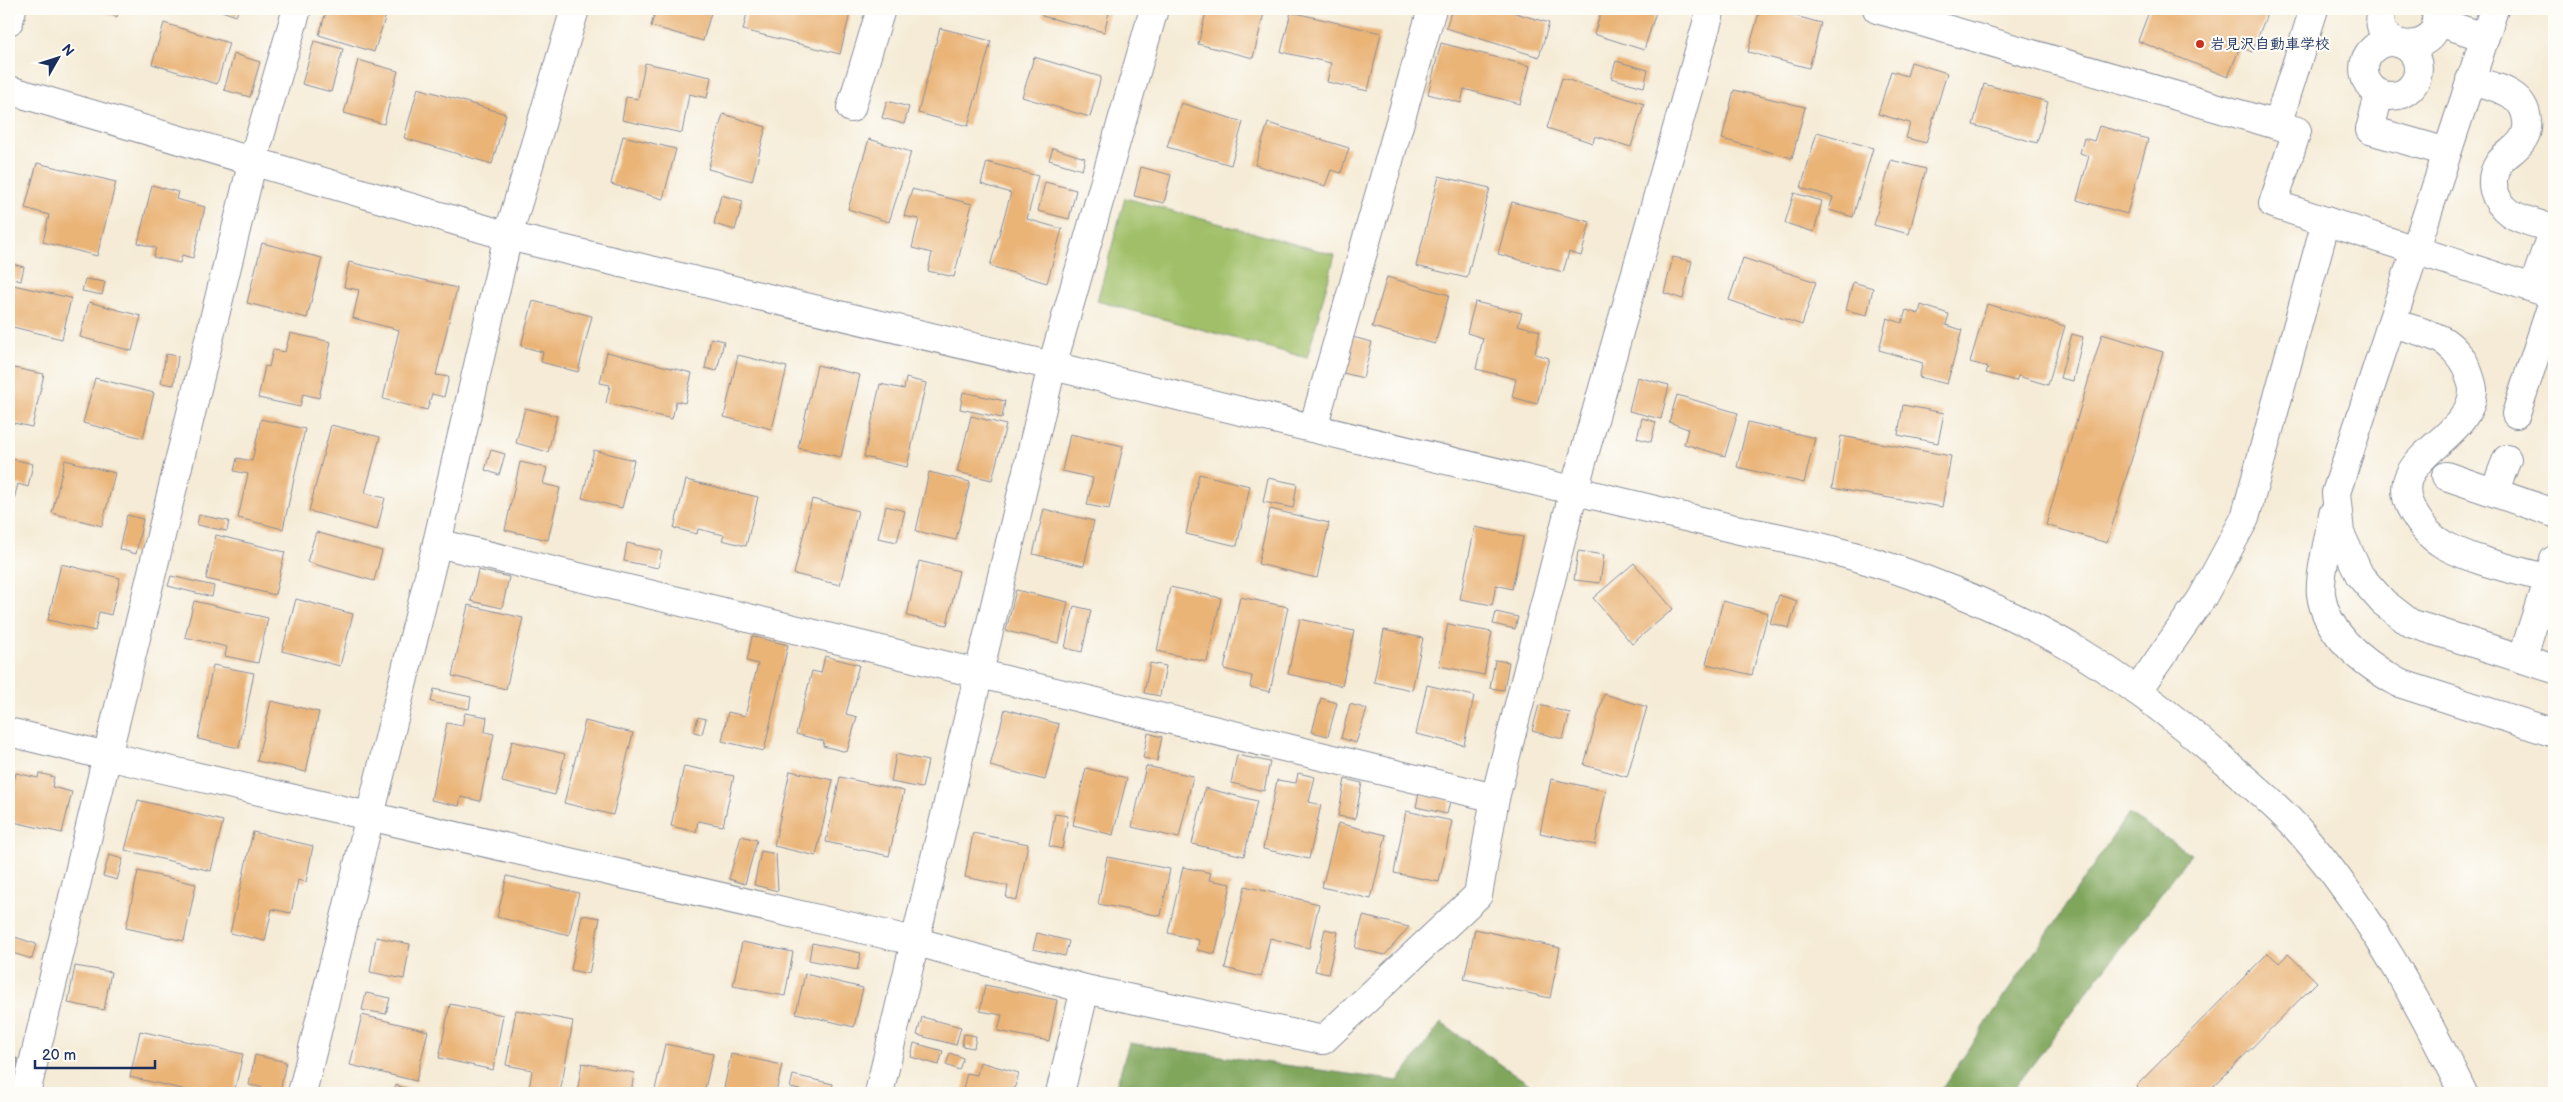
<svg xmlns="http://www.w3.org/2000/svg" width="2563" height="1102" font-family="'Balsamiq Sans','Klee One',sans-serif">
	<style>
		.green { fill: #a0bf68; stroke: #5e7763 }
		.forest { fill: #80a65c; stroke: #4e6a5d }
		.building { fill: #eab477 }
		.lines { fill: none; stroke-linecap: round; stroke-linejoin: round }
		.minor-casing { stroke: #888d9a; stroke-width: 30 }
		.minor { stroke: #fff; stroke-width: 28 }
		.poi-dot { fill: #c8321e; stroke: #fdfcf7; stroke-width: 2 }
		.labels { text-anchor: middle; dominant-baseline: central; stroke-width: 4; stroke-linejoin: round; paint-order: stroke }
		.poi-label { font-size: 15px; font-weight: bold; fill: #1b2f5e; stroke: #fdfcf7; text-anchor: start }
	</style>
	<rect width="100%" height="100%" fill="#fdfcf7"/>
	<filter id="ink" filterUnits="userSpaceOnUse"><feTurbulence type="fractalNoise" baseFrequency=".02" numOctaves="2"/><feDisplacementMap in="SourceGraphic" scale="10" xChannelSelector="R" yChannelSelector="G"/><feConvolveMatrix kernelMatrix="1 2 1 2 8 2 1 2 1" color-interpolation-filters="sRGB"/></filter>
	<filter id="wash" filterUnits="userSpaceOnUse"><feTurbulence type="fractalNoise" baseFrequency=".0096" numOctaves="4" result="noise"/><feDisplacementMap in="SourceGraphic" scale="20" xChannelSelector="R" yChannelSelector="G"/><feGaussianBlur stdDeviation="1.12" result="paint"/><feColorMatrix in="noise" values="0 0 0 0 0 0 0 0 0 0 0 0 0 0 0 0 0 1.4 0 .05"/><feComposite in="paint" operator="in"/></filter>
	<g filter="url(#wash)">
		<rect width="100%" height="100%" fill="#f5ebd6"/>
		<polygon class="green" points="1125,198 1335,255 1307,358 1097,301"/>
		<g class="forest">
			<polygon points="2128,814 2191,854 2011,1093 1939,1093"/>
			<polygon points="1441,1023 1542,1093 1114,1093 1129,1043 1398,1081"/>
		</g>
		<g id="blocks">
			<g class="building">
				<polygon points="94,9 119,9 117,17"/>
				<polygon points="216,9 239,9 236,16"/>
				<polygon points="327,9 388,9 374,52 319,35"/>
				<polygon points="656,9 712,9 703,41 651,26"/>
				<polygon points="748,9 851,9 840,54 743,30"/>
				<polygon points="1044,9 1110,9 1104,32 1042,16"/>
				<polygon points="1207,9 1265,9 1253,58 1198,44"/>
				<polygon points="1452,9 1502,9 1549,23 1539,57 1446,28"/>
				<polygon points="1602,9 1657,9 1644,50 1594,34"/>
				<polygon points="1760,9 1770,9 1821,23 1809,68 1748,52"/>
				<polygon points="2150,9 2269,9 2252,52 2240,47 2228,77 2138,41"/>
				<polygon points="1291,12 1381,33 1368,91 1327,82 1331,63 1281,52"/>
				<polygon points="164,23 229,43 217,84 152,64"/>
				<polygon points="940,28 991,41 968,126 918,113"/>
				<polygon points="314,41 343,49 331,92 302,84"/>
				<polygon points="1441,43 1530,66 1520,104 1464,89 1461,103 1428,94"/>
				<polygon points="234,54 260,62 250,97 224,90"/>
				<polygon points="1034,57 1101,77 1090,117 1022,97"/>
				<polygon points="358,60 398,71 384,124 344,113"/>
				<polygon points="1616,61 1648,70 1644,87 1611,78"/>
				<polygon points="1911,62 1947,73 1926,143 1906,138 1910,123 1878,114 1891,71 1907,76"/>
				<polygon points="645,63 711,77 707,98 689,94 682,133 622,120 626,97 638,99"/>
				<polygon points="1562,78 1644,104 1631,147 1595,136 1593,143 1547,128"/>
				<polygon points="1984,84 2048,102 2037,143 1973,125"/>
				<polygon points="418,88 506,114 492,164 404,138"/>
				<polygon points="1734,90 1805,107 1792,158 1722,139"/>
				<polygon points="887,101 909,107 904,124 882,118"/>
				<polygon points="1181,103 1243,122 1231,165 1167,147"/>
				<polygon points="723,114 766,127 752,181 708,169"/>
				<polygon points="1268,123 1349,148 1341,173 1331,170 1325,186 1255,165"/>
				<polygon points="2099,126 2148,139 2127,214 2077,200 2089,156 2080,153 2084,138 2094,141"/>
				<polygon points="1817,132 1873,148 1853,217 1829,210 1833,197 1801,188"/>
				<polygon points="623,136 676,149 663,199 611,184"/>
				<polygon points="869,139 911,152 889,222 848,209"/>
				<polygon points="1053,148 1085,158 1082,170 1049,160"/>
				<polygon points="1891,160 1926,169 1909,234 1874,225"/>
				<polygon points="987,162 1038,176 1027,219 1062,229 1047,283 990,266 1011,193 981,184"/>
				<polygon points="37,163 116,182 97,256 43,242 49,215 25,208"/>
				<polygon points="1141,167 1171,175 1164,203 1134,196"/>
				<polygon points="1439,176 1490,188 1467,278 1416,266"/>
				<polygon points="1045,182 1076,190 1069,219 1038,211"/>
				<polygon points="152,185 178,192 176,199 205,207 193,258 182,255 180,263 153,257 156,248 138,243"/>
				<polygon points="912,189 972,204 954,277 928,271 932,253 912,248 919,219 904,216"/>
				<polygon points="1794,193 1822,201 1814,232 1785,223"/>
				<polygon points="721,195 743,201 735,230 714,224"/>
				<polygon points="1512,202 1590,222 1581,256 1569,252 1563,272 1498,254"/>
				<polygon points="262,243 322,258 307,318 247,303"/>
				<polygon points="1673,257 1692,261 1683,299 1664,293"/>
				<polygon points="1743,258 1816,282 1802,325 1729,300"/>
				<polygon points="349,262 457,288 436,375 449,377 444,397 432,394 427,410 383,399 399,330 353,318 359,290 344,287"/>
				<polygon points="9,263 24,267 21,281 9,278"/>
				<polygon points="1387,277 1449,295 1435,344 1372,327"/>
				<polygon points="85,279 105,282 102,295 82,291"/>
				<polygon points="1853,282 1873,288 1867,315 1846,310"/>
				<polygon points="9,284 71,298 62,339 9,326"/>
				<polygon points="533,301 592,316 578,372 541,362 543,352 521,346"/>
				<polygon points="89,302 141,316 132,351 80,337"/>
				<polygon points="1475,302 1522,313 1518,325 1540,331 1535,354 1549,358 1537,404 1512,397 1516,379 1476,369 1483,338 1467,333"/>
				<polygon points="1987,304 2065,326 2048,385 2018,376 2016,381 1986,373 1988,367 1970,362"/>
				<polygon points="1921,305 1949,314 1946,325 1962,330 1947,384 1919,377 1923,363 1879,350 1887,318 1902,323 1906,310 1919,314"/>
				<polygon points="290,333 331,342 319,398 303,394 300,407 258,398 265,366 269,367 273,350 285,352"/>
				<polygon points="2072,334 2083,337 2073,381 2060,378"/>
				<polygon points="2102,334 2163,352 2107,543 2046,525"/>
				<polygon points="1352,337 1372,342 1363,378 1343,373"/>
				<polygon points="711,338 724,341 717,371 705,368"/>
				<polygon points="607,352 692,373 685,403 676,401 672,419 606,403 610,385 600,383"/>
				<polygon points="166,354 178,356 174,385 161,383"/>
				<polygon points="738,355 787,367 772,429 724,417"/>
				<polygon points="817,365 860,375 841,457 798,448"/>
				<polygon points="9,367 44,374 32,427 9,422"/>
				<polygon points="1637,377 1669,385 1661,419 1629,411"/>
				<polygon points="95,378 154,393 143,438 83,423"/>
				<polygon points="906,378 926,383 907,467 864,457 880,384 904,389"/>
				<polygon points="963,392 1005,401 1002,418 960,409"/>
				<polygon points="1677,395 1738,413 1725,456 1684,444 1688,429 1669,422"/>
				<polygon points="1903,405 1944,413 1938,443 1898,435"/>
				<polygon points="525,408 557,416 548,452 516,443"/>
				<polygon points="971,416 1006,425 992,480 957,472"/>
				<polygon points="1642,418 1656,422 1651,442 1637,438"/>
				<polygon points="261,419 305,429 283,529 238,518 248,474 234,471 237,458 252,461"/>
				<polygon points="1748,422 1815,438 1804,483 1737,467"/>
				<polygon points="331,425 380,437 365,493 385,498 377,530 309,511"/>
				<polygon points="1070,434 1123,446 1109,509 1087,505 1093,478 1062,471"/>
				<polygon points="1841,436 1951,456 1942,507 1832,488"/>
				<polygon points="491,450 505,454 499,475 485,470"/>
				<polygon points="594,450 634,460 622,508 582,498"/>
				<polygon points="9,458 33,464 28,487 18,484 9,518"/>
				<polygon points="65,460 115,473 102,526 52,513"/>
				<polygon points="520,462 547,468 543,484 560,488 548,540 505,530"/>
				<polygon points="929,472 970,482 956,540 916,531"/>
				<polygon points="1199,474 1250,486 1237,546 1186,534"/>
				<polygon points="1268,478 1297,484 1293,508 1263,502"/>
				<polygon points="686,480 758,497 746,546 722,540 724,535 698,529 697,534 674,528"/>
				<polygon points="812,499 858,511 840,585 794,574"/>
				<polygon points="886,506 905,511 897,542 878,538"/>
				<polygon points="1044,509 1094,521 1084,566 1033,554"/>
				<polygon points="1270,509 1329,523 1317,578 1258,564"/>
				<polygon points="127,515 143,519 136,554 119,549"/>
				<polygon points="199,515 229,521 227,531 197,525"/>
				<polygon points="1475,527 1523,537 1512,589 1496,585 1492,605 1460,599"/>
				<polygon points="316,532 382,551 374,581 307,562"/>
				<polygon points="216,535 285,552 275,595 206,579"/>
				<polygon points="627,543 662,551 658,568 624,561"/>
				<polygon points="1578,551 1604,555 1600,583 1574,580"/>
				<polygon points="919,561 959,571 947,625 907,616"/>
				<polygon points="1634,563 1673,609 1632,644 1593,598"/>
				<polygon points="61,564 120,578 111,615 99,612 95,631 48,620"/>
				<polygon points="478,570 509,577 502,608 471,601"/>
				<polygon points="171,576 214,586 212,597 168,586"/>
				<polygon points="1170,587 1221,598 1207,662 1157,651"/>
				<polygon points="1016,590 1068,602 1059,643 1006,631"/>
				<polygon points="1779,595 1797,601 1789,628 1770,623"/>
				<polygon points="1240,597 1288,607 1270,692 1250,687 1252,676 1224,669"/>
				<polygon points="296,599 353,614 340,666 282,651"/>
				<polygon points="194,601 268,618 258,663 225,656 227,647 185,637"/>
				<polygon points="1723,601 1768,613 1752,675 1706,664"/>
				<polygon points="468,605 523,618 506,689 452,676"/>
				<polygon points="1074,606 1091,610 1082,652 1065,648"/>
				<polygon points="1496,612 1518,617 1515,629 1493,624"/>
				<polygon points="1300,619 1354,631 1342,686 1288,674"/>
				<polygon points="1448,624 1492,632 1484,675 1439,666"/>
				<polygon points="1384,630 1423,638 1412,690 1374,682"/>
				<polygon points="752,636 788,645 764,751 722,741 728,712 745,716 758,664 747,661"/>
				<polygon points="825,656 859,665 846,714 857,717 847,752 823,746 824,741 796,734 812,671 821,673"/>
				<polygon points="1495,660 1509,662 1504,690 1490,688"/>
				<polygon points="1150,663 1166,666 1160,696 1144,693"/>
				<polygon points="213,665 254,673 239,748 198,739"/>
				<polygon points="1427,685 1474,696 1464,745 1416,734"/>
				<polygon points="434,689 471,697 469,709 431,702"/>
				<polygon points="1604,694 1647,707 1627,777 1584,765"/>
				<polygon points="1321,698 1337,703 1328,736 1312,732"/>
				<polygon points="271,701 319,712 306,772 257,761"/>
				<polygon points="1350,704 1367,709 1356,743 1341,738"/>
				<polygon points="1539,705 1570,713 1563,739 1532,731"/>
				<polygon points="1005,709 1059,724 1045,780 990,766"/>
				<polygon points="465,713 487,717 485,732 494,734 480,801 461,797 459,806 431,800 447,723 462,726"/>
				<polygon points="698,717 706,719 702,734 694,732"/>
				<polygon points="585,721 633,733 613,815 564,803"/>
				<polygon points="1148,733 1162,737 1157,761 1143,758"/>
				<polygon points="512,741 565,754 555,795 502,782"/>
				<polygon points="896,754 928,761 922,788 891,782"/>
				<polygon points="1237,755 1270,762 1264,791 1231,783"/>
				<polygon points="684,766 734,776 723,826 698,821 696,832 671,826"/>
				<polygon points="1146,766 1193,776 1179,838 1132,827"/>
				<polygon points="1086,768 1127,778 1113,835 1073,825"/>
				<polygon points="790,771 833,780 816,856 774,846"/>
				<polygon points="16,773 38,778 39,773 54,777 52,787 72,792 62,833 9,821 9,804"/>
				<polygon points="1298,773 1315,777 1309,802 1321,805 1309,859 1263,849 1277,780 1296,783"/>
				<polygon points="840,777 904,791 889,856 826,842"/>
				<polygon points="1345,779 1362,783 1355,819 1338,816"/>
				<polygon points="1551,779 1606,791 1595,845 1540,833"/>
				<polygon points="1205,788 1257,801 1244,856 1192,844"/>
				<polygon points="1419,793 1450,801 1447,814 1416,807"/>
				<polygon points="138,800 223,821 211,871 125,850"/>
				<polygon points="1406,811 1452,821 1439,882 1394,873"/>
				<polygon points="1055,814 1068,816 1062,849 1049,846"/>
				<polygon points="1338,823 1386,835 1371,899 1322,887"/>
				<polygon points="253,832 313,846 306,882 298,880 291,913 272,909 265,941 230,933"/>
				<polygon points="973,833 1028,844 1017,900 1006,898 1008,886 965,877"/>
				<polygon points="741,836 757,840 745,884 729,879"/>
				<polygon points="761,851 776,854 778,891 754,885"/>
				<polygon points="109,855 123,859 117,880 103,876"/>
				<polygon points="1107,857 1170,869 1161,916 1098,904"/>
				<polygon points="1183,867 1211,873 1209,880 1231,884 1215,954 1197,950 1199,940 1168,933"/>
				<polygon points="138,871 196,884 184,941 126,928"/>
				<polygon points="507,876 579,893 569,935 497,917"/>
				<polygon points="1245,886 1319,904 1309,948 1270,938 1261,977 1225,968"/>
				<polygon points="582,915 600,918 589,974 571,970"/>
				<polygon points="1363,916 1409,927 1385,955 1355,948"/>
				<polygon points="1325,929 1338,932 1328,974 1315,971"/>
				<polygon points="1475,929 1560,948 1550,998 1464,979"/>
				<polygon points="1037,933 1069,941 1065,956 1033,949"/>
				<polygon points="9,935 36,944 32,959 9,952"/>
				<polygon points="376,937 410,944 404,979 370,972"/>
				<polygon points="742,942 793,952 785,996 733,986"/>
				<polygon points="812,943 861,953 857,970 809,960"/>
				<polygon points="2268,953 2279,963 2288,954 2317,982 2207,1093 2143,1093 2136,1086"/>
				<polygon points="75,966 111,972 104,1010 68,1003"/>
				<polygon points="805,974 863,988 854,1027 796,1013"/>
				<polygon points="985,985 1057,1000 1049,1041 998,1031 1002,1015 980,1011"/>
				<polygon points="366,993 390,998 386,1014 362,1010"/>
				<polygon points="450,1004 503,1015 493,1070 439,1058"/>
				<polygon points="516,1010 573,1021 560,1093 529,1090 532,1070 506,1065"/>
				<polygon points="362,1015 428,1031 416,1081 350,1065"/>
				<polygon points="922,1017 961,1027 956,1045 917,1035"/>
				<polygon points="140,1031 243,1054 234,1093 199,1093 130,1077"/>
				<polygon points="964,1034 976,1036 974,1048 962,1046"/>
				<polygon points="914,1043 943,1051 939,1065 911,1057"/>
				<polygon points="665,1044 713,1054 704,1093 669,1093 655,1090"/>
				<polygon points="950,1053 963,1058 959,1070 946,1065"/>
				<polygon points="731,1054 782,1065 776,1093 723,1093"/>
				<polygon points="255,1055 286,1062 280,1091 249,1085"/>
				<polygon points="9,1057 18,1059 14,1081 9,1080"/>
				<polygon points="980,1062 1019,1073 1013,1093 962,1093 967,1073 977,1075"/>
				<polygon points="582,1063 634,1073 631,1093 577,1093"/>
				<polygon points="793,1075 833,1084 831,1093 814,1093 790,1088"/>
				<polygon points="396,1085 414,1091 413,1093 393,1093"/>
			</g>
		</g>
	</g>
	<g filter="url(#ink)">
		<use href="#blocks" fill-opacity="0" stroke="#888d9a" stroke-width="1"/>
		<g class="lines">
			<defs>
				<g id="minor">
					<polyline points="1877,9 2277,125 2314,9"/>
					<path d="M2382 9C2368 57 2450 56 2435 9"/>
					<polyline points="2494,9 2336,493 2340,533 2360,576 2383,602 2410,623 2554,669"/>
					<polyline points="9,21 12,9"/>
					<polyline points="2436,21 2484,37"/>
					<circle cx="2391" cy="69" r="27"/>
					<path d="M2470 80C2494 87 2525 91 2527 121 2528 128 2526 136 2521 142 2515 150 2505 155 2499 163 2487 181 2494 201 2510 213 2522 221 2540 224 2553 229"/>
					<path d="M9 90 508 236 1735 529C1764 535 1795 540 1824 548 1907 569 2006 608 2079 652 2130 683 2177 720 2222 759 2249 783 2280 808 2303 835 2369 912 2419 1002 2463 1093"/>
					<polyline points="2379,94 2370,130 2447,152"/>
					<polyline points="851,108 881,9"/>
					<polyline points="2277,125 2297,131 2273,204 2554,295"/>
					<polyline points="2533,288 2554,226"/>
					<path d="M2392 323C2408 328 2427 332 2442 340 2453 346 2465 361 2468 372 2470 378 2473 385 2473 390 2472 443 2377 458 2415 515 2423 528 2430 537 2444 545 2475 562 2514 569 2548 579"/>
					<polyline points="2516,414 2554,298"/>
					<polyline points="1313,428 1432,9"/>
					<polyline points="2446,476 2554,513"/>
					<polyline points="2494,492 2507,459"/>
					<path d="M2333 514C2330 533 2319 576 2321 594 2326 635 2365 664 2399 683L2554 733"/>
					<polyline points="437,543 1495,798 1574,490 1711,9"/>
					<polyline points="2522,659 2554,560"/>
					<polyline points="2137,691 2202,598 2245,518 2326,221"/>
					<polyline points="9,732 107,756 253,160 297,9"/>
					<polyline points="26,1093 107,756 914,941 1085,989 1323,1040 1478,895 1495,798"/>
					<polyline points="302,1093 437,543 508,236 575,9"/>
					<polyline points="879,1093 1052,366 1154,9"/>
					<polyline points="1060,1093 1085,989"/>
				</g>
			</defs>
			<use href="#minor" class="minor-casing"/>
			<use href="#minor" class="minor"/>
		</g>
	</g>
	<circle class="poi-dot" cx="2200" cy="44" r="5"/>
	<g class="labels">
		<g class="poi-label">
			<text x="2210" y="44">岩見沢自動車学校</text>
		</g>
	</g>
	<rect width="2563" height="1102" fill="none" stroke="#fdfcf7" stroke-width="30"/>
	<g transform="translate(58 58) rotate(51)" stroke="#fdfcf7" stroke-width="4" paint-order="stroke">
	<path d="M0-4L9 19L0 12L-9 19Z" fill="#1b2f5e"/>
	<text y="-8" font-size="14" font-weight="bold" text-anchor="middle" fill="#1b2f5e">N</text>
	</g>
	<path d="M35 1060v8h120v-8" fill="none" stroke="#1b2f5e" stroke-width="2.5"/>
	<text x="42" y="1060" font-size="15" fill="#1b2f5e" stroke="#fdfcf7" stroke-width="4" paint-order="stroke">20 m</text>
</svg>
